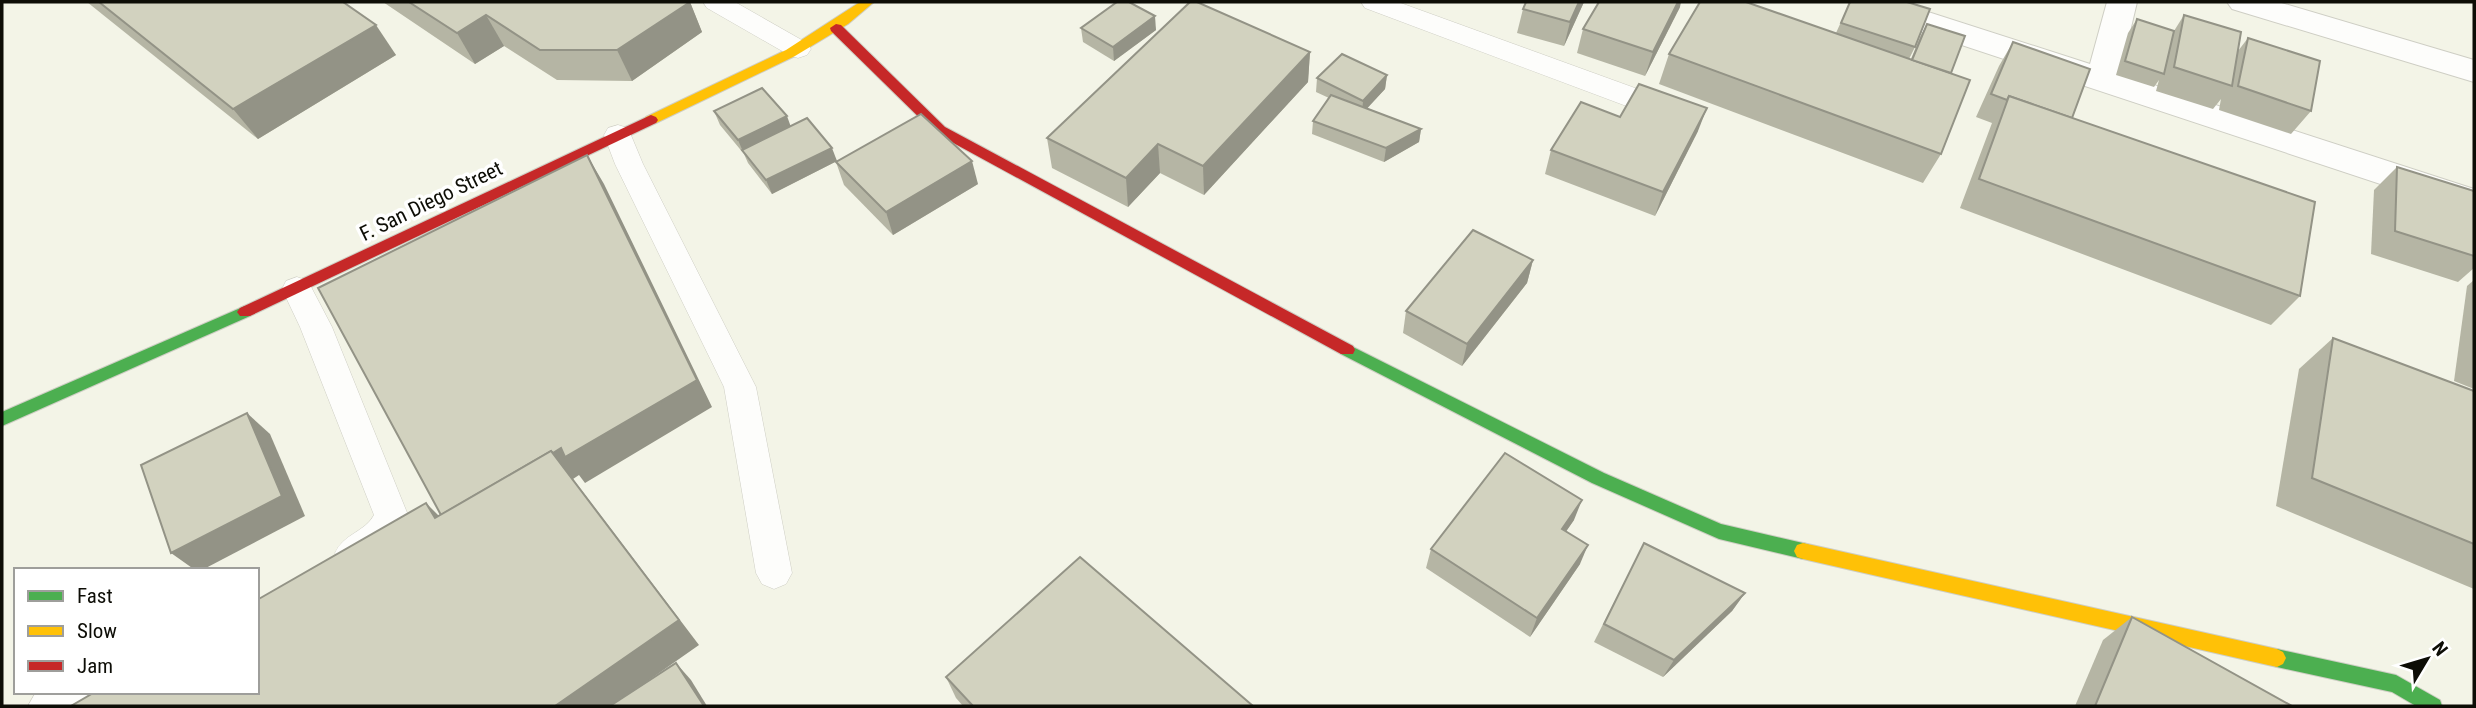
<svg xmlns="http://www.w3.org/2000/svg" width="2476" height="708" font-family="'Roboto Condensed',sans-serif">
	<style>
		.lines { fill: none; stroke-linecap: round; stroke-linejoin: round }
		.lane-casing { stroke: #cecec4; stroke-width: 1 }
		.street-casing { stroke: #cecec4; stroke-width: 2 }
		.fast-casing { stroke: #cecec4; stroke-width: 2 }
		.slow-casing { stroke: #cecec4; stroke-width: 2 }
		.jam-casing { stroke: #cecec4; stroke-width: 2 }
		.lane { fill: #fdfdfb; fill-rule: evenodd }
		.street { fill: #fdfdfb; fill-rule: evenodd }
		.fast { fill: #4caf50; fill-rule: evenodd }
		.slow { fill: #ffc107; fill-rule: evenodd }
		.jam { fill: #c62828; fill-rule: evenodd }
		.wall { fill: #b5b5a4 }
		.shaded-wall { fill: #939386 }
		.building { fill: #d2d2bf; stroke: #939386; stroke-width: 2 }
		.labels { text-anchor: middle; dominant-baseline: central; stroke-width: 7; stroke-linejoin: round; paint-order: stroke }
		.street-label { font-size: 21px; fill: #0d0d06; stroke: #fff }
	</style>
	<rect width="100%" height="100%" fill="#f3f4e7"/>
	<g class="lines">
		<defs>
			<g id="lane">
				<polygon points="703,2 735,2 807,43 811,49 807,55 798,58 789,55 707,8"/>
				<polygon points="1361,2 1398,2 1657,96 1661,103 1657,110 1647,113 1637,110 1365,8"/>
				<polygon points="618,125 628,128 643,164 756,387 792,573 786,584 774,589 762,584 756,573 724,387 615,164 604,135 608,128"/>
				<path d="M297 277 308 281 332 327 408 515 393 546 352 569 340 564 335 553C343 534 365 532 374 515L300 327 282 289 286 281Z"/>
				<polygon points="36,692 94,692 85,706 28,706"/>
			</g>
			<g id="street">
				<polygon points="1848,2 1897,2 2090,64 2107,2 2137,2 2120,74 2474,189 2474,215 1853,9"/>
				<polygon points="2227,2 2278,2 2474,60 2474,82 2232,9"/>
			</g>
			<g id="fast">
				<polygon points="245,306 250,308 253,312 250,316 2,426 2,412"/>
				<polygon points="1347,344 1604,473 1721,524 1803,543 1809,545 1812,551 1809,557 1803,559 1719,539 1592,483 1341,354 1339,350 1341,346"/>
				<polygon points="2277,649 2396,675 2440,700 2442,706 2416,706 2392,692 2277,667 2271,664 2268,658 2271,652"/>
			</g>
			<g id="slow">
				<polygon points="860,2 874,2 848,24 795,56 656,123 646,123 644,120 646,117 786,50"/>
				<polygon points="1803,543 2277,649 2283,652 2286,658 2283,664 2277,667 1803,559 1797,557 1794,551 1797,545"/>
			</g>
			<g id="jam">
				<polygon points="836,24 841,25 945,127 1353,346 1355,350 1353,354 1341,354 935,133 831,31 830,28"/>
				<polygon points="651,115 656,117 658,120 656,123 250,316 240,316 237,312 240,308"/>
			</g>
		</defs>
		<use href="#lane" class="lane-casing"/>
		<use href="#street" class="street-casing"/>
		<use href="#fast" class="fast-casing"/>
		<use href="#slow" class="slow-casing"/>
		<use href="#jam" class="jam-casing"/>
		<use href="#lane" class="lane"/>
		<use href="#street" class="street"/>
		<use href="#fast" class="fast"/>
		<use href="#slow" class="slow"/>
		<use href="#jam" class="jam"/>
	</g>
	<g class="wall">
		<polygon points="87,2 343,2 396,55 258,139"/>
		<polygon points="383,2 690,2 702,32 632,81 557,80 504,46 475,64"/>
		<polygon points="1584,2 1564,46 1517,33 1523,9"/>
		<polygon points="1850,2 1915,47 1909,59 1911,59 1920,37 1927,24 1951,73 1941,154 1923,183 1659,84 1669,54 1836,33"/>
		<polygon points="1680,7 1645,76 1577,53 1583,29"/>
		<polygon points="2184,15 2238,51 2248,38 2311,111 2291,134 2219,110 2221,99 2213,109 2156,91 2159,80 2154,87 2116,75 2128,33 2137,19 2174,31"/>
		<polygon points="1081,28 1156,30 1114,61 1083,42"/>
		<polygon points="2013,42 2072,118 2300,296 2271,325 1960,208 1992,123 1976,117 1999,66"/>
		<polygon points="1310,52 1308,82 1204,195 1160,173 1128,207 1052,168 1047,138"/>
		<polygon points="1387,75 1385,89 1367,108 1421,129 1419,142 1384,162 1312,134 1313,121 1329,98 1316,92 1317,78"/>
		<polygon points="714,111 791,126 837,161 772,194 748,163 744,154 720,125"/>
		<polygon points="1620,117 1698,131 1655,216 1545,174 1551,150"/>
		<polygon points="836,162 978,184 893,235 844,185"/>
		<polygon points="2397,167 2474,191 2474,268 2458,282 2371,254 2374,190"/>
		<polygon points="1533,260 1527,283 1462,366 1403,333 1406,311"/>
		<polygon points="2474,280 2474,389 2454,381 2467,286"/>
		<polygon points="2333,338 2474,391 2474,589 2276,506 2299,369"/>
		<polygon points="1574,520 1566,531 1580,564 1530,637 1426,568 1431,549"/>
		<polygon points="1644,543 1745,593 1732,611 1663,677 1594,642"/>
		<polygon points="2132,617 2292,706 2075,706 2103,640"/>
		<polygon points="946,677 1253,706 963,706 956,698"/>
	</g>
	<g class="shaded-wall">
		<polygon points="690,2 702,32 632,81 617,50"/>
		<polygon points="1579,2 1584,2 1564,46 1570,22"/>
		<polygon points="1678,2 1681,2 1680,7 1645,76 1653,52"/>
		<polygon points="486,15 504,46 475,64 457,33"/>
		<polygon points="1155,16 1156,30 1114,61 1113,47"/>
		<polygon points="376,25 396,55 258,139 233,109"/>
		<polygon points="1310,52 1308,82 1204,195 1203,166"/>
		<polygon points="1387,75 1385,89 1362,114 1363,101"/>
		<polygon points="1707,108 1698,131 1655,216 1663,192"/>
		<polygon points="787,116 792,130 742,150 744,154 738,140"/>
		<polygon points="1421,129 1419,142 1384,162 1386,148"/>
		<polygon points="1158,144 1160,173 1128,207 1126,178"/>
		<polygon points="832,148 837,161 772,194 766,180"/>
		<polygon points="587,155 604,184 712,407 585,483 579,475 573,479 699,645 612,706 555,706 553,453"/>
		<polygon points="972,161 978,184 893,235 886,212"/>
		<polygon points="1533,260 1527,283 1462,366 1467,344"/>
		<polygon points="247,413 270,434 305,516 202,570 195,570 171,553"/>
		<polygon points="1582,500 1574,520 1554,549 1562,529"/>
		<polygon points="426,503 454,531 435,518"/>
		<polygon points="1588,545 1580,564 1530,637 1537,618"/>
		<polygon points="1745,593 1732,611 1663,677 1674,660"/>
		<polygon points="676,663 691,680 707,706 704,706"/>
	</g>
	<g class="building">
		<polygon points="99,2 343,2 376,25 233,109"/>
		<polygon points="409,2 690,2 617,50 540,50 486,15 457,33"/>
		<polygon points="1117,2 1129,2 1155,16 1113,47 1081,28"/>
		<polygon points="1190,2 1197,2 1310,52 1203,166 1158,144 1126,178 1047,138"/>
		<polygon points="1526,2 1579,2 1570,22 1523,9"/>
		<polygon points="1599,2 1678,2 1653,52 1583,29"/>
		<polygon points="1700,2 1746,2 1970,80 1941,154 1669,54"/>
		<polygon points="1850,2 1907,2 1930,9 1915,47 1841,23"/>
		<polygon points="2184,15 2241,32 2232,86 2174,67"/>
		<polygon points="2137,19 2174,31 2164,74 2125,61"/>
		<polygon points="1927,24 1965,36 1951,73 1912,60"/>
		<polygon points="2248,38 2320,61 2311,111 2238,86"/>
		<polygon points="2013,42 2090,69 2072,118 2009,96 2007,100 1991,94"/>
		<polygon points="1342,54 1387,75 1363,101 1317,78"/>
		<polygon points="1639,84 1707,108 1663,192 1551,150 1581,102 1620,117"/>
		<polygon points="762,88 787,116 738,140 714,111"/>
		<polygon points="1331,95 1421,129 1386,148 1313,121"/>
		<polygon points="2009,96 2315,202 2300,296 1979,179"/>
		<polygon points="921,114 972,161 886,212 836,162"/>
		<polygon points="807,118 832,148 766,180 742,150"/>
		<polygon points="587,155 697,380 565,457 561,448 553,453 551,451 441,515 318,288"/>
		<polygon points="2397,167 2474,191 2474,256 2395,231"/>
		<polygon points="1473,230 1533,260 1467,344 1406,311"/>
		<polygon points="2333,338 2474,391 2474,544 2312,478"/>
		<polygon points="247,413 282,496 171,553 141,465"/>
		<polygon points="551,451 679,620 555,706 71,706 95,692 257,692 257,600 426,503 435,518"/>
		<polygon points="1505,453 1582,500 1562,529 1588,545 1537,618 1431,549"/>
		<polygon points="1644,543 1745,593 1674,660 1604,624"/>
		<polygon points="1080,557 1253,706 973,706 946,677"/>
		<polygon points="2132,617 2292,706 2095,706"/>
		<polygon points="676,663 704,706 610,706"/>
	</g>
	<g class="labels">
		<g class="street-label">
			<text transform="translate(431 201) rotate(-26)">F. San Diego Street</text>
		</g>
	</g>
	<rect width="2476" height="708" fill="none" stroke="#0d0d06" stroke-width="7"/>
	<rect x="14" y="568" width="245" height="126" fill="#ffffff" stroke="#9e9e9b" stroke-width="2"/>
	<rect x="28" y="591" width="35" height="10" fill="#4caf50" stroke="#9e9e9b" stroke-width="2"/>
	<text x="77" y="603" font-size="21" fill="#0d0d06">Fast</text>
	<rect x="28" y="626" width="35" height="10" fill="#ffc107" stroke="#9e9e9b" stroke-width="2"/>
	<text x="77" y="638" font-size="21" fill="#0d0d06">Slow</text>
	<rect x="28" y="661" width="35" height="10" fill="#c62828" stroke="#9e9e9b" stroke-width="2"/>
	<text x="77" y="673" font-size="21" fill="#0d0d06">Jam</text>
	<g transform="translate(2427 659) rotate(52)" stroke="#ffffff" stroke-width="5" paint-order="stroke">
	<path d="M0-5L12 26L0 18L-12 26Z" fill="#0d0d06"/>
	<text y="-10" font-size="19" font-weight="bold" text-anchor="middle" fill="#0d0d06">N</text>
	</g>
</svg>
